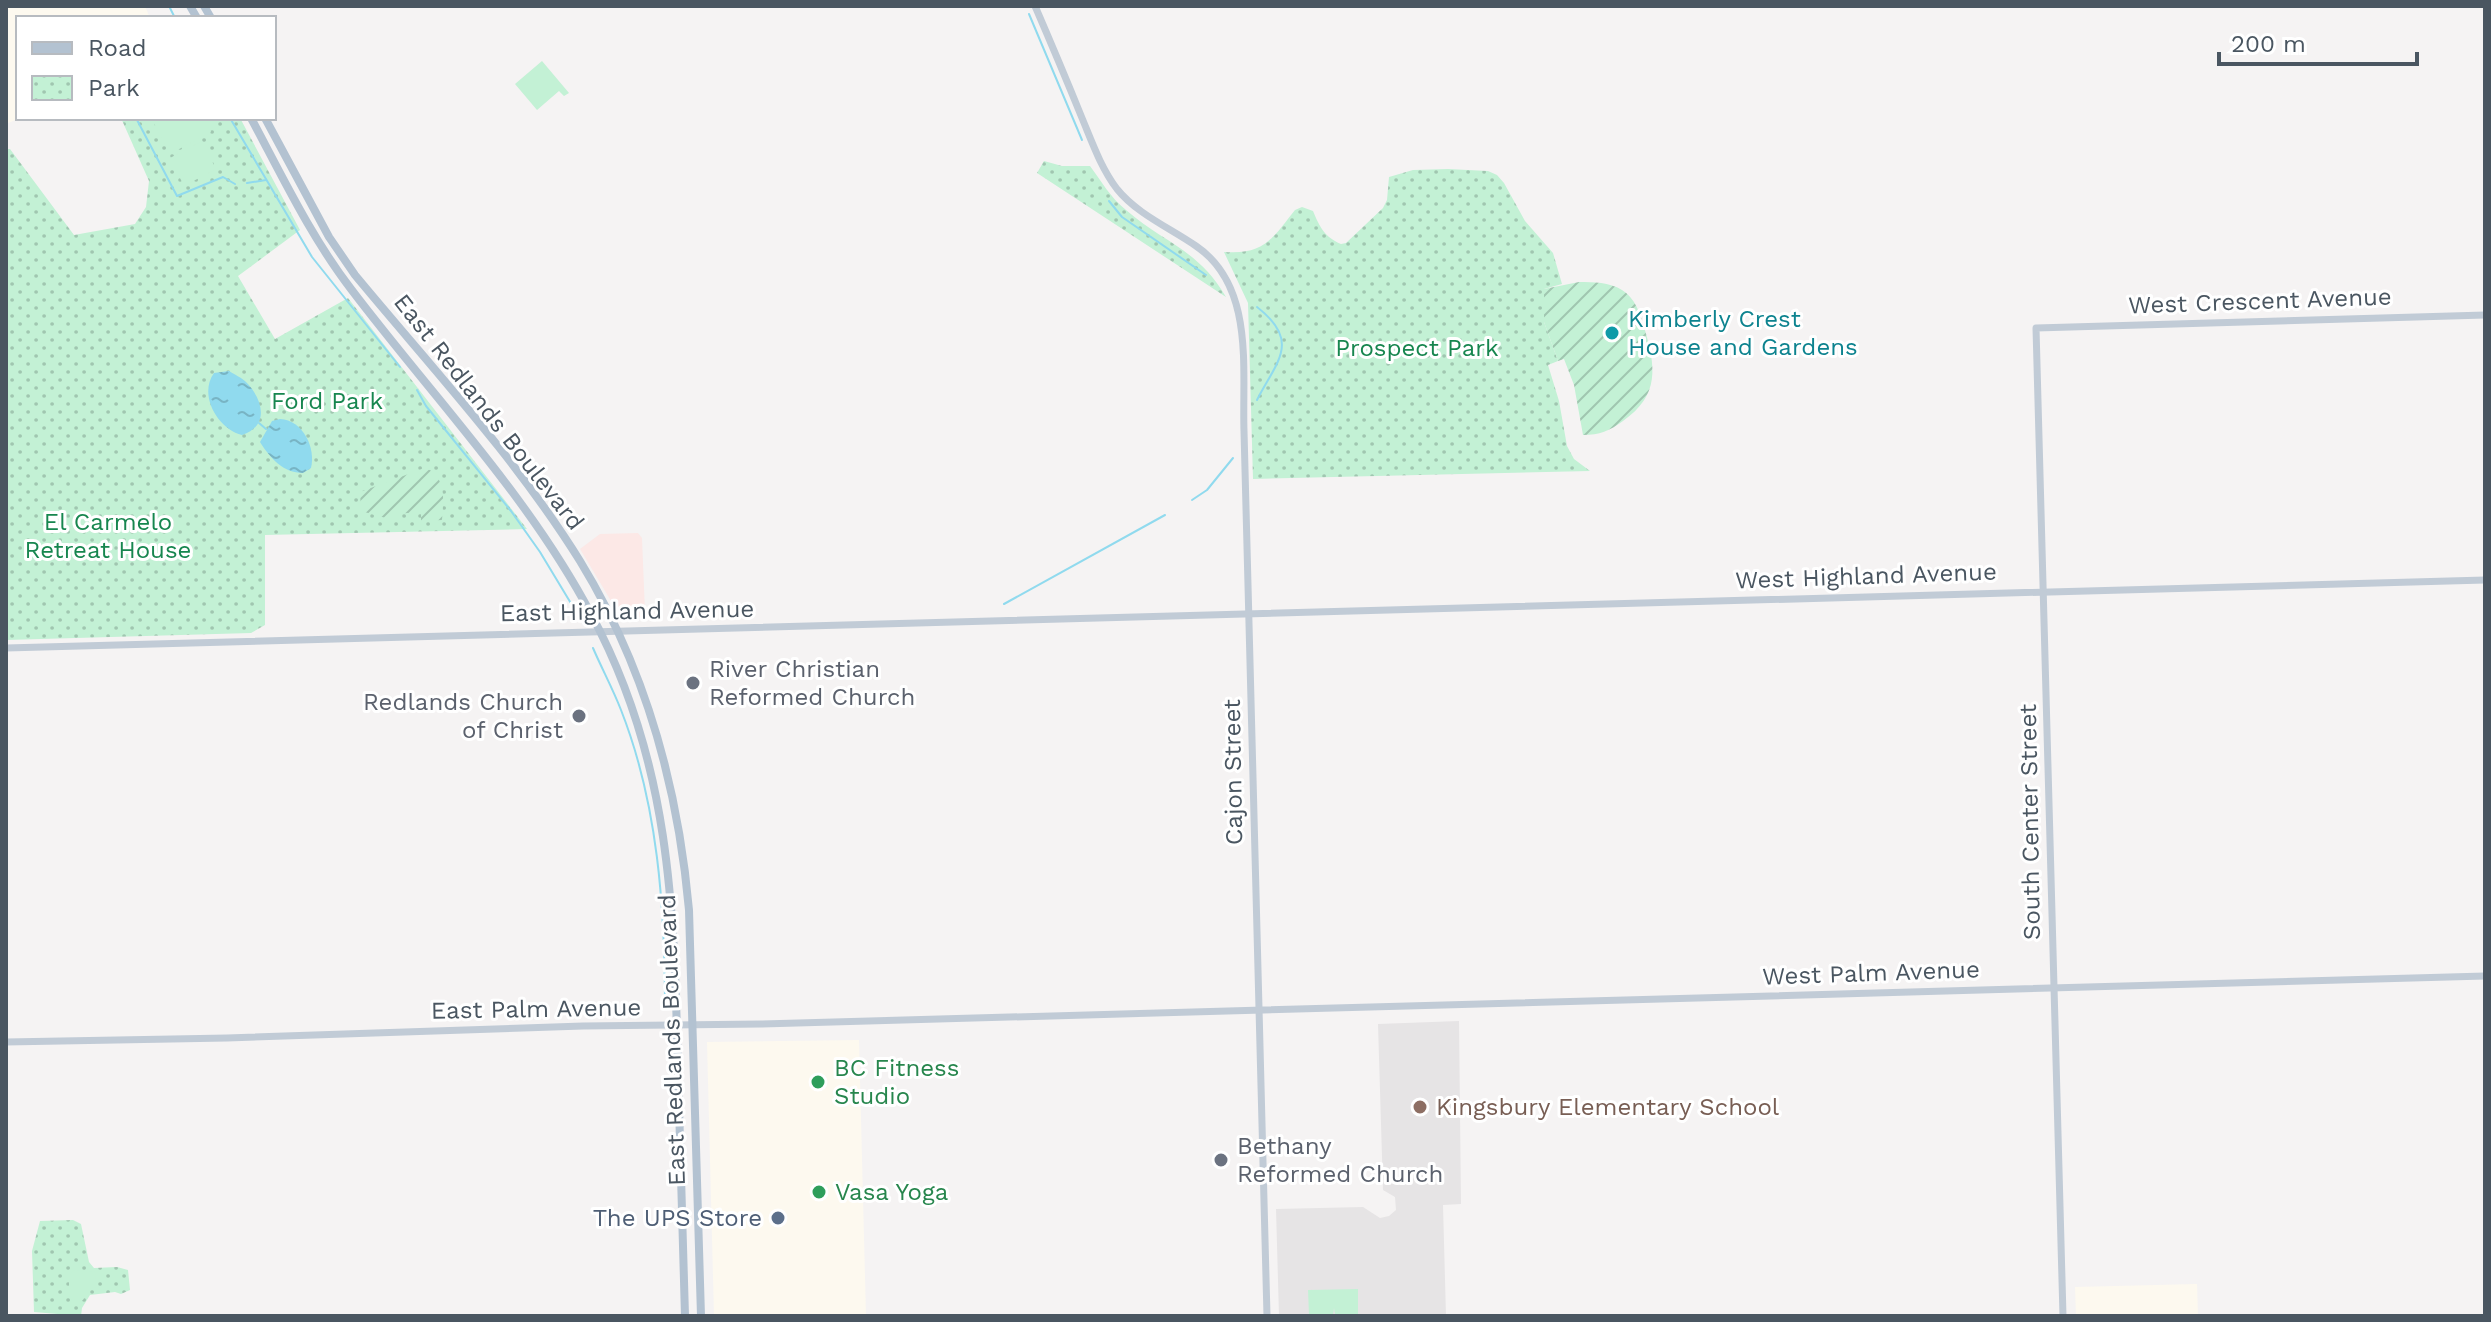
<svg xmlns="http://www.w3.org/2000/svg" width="2491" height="1322" font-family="'Work Sans',sans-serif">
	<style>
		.commercial { fill: #fdf9ef }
		.education { fill: #e6e4e5 }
		.medical { fill: #fce8e6 }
		.park { fill: url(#park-dots) }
		.garden { fill: url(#garden-furrows) }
		.pitch { fill: #c3f1d5 }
		.water { fill: url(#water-ripples) }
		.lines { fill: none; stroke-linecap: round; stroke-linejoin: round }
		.stream { stroke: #90daee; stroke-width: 2 }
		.secondary { stroke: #c1cbd6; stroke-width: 7 }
		.primary { stroke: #b3c2d1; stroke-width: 8 }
		.culture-dot { fill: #0f9aa8; stroke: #fff; stroke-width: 3 }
		.worship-dot { fill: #6b7280; stroke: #fff; stroke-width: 3 }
		.leisure-dot { fill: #2e9e5b; stroke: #fff; stroke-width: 3 }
		.education-dot { fill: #8d6e63; stroke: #fff; stroke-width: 3 }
		.service-dot { fill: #5c6f8a; stroke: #fff; stroke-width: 3 }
		.labels { text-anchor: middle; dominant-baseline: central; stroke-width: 6; stroke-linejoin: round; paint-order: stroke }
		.street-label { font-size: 24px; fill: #4a5661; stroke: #fff }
		.culture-label { font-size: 24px; fill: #0d838f; stroke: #fff; text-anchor: start }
		.park-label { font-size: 24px; fill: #17864f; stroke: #fff }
		.worship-label { font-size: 24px; fill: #5b616d; stroke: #fff; text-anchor: start }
		.leisure-label { font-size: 24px; fill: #27864d; stroke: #fff; text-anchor: start }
		.education-label { font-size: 24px; fill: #785e54; stroke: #fff; text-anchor: start }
		.service-label { font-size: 24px; fill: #4e5e75; stroke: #fff; text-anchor: end }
	</style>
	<defs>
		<pattern id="park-dots" width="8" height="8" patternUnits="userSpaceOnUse" patternTransform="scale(2)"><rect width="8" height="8" fill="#c3f1d5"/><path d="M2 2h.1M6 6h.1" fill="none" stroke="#a0c6b0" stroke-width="1.8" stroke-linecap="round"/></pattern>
		<pattern id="garden-furrows" width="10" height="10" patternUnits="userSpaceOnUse" patternTransform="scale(2)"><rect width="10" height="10" fill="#c3f1d5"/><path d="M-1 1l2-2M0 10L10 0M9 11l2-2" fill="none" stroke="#a0c6b0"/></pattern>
		<pattern id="water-ripples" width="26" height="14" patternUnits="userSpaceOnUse" patternTransform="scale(2)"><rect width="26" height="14" fill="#90daee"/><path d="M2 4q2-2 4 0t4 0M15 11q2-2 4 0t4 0" fill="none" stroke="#78b4c4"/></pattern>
	</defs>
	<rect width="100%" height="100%" fill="#f5f3f3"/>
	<g class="commercial">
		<polygon points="6,6 145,6 150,18 18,18 20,118 6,124"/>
		<polygon points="859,1040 866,1316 714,1316 707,1042"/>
		<polygon points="2197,1284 2198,1316 2076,1316 2075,1287"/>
	</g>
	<polygon class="education" points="1459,1021 1461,1204 1443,1205 1446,1316 1279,1316 1276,1209 1363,1207 1380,1218 1389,1216 1396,1210 1395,1197 1383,1190 1378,1024"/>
	<polygon class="medical" points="638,533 642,538 645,612 641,617 625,618 620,616 580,549 600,534"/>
	<g class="park">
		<polygon points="121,118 240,118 300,230 238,276 275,339 348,298 527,529 265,535 265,625 251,633 6,640 6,149 10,149 74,235 135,224 146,207 149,181"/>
		<path d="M1044 161 1062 166H1090C1102 182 1110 197 1126 210 1164 243 1199 250 1226 297L1037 173Z"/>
		<path d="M1448 169 1488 171 1497 175 1504 183 1525 221 1553 253 1562 284 1544 289V322L1558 361 1548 365 1559 401 1567 446 1574 459 1590 471 1253 479 1248 303 1224 252C1264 255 1272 239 1295 210L1302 207 1313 211C1320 228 1325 237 1341 244L1346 243 1383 208 1387 200 1389 177 1413 170Z"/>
		<polygon points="73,1220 81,1224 89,1262 94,1268 117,1267 128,1270 130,1290 121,1294 115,1292 90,1295 82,1308 81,1316 34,1312 32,1251 40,1221"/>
	</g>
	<g class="garden">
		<path d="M1579 282C1594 282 1609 282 1622 290 1635 298 1640 313 1644 327 1656 367 1660 395 1623 421 1609 431 1600 435 1583 435L1574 385 1564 359 1558 361 1544 322V289Z"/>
		<path d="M422 469 430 470C447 482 443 502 442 520L421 521V512L395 514 393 520 361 511 360 492Z"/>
	</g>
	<g class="pitch">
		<polygon points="542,61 569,93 564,96 559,91 537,110 515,84"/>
		<polygon points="151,118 204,118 211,132 170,154"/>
		<polygon points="202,141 216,169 184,186 170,158"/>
		<polygon points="74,1270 95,1272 96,1290 88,1290 83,1300 72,1300 69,1296 69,1276"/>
		<polygon points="1358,1289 1358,1314 1335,1314 1334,1308 1333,1315 1309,1315 1308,1290"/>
	</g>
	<g class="water">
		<path d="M229 371C234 374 242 378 246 382 263 399 270 426 242 435 218 429 198 395 214 373Z"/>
		<path d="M280 419C303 420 316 448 311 468L303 473C283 473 270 458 260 442L272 421Z"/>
	</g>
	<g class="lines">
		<g class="stream">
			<polyline points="169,6 175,18"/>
			<polyline points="1029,14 1082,140"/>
			<polyline points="136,118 177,196 223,177 235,184"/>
			<polyline points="230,118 312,257 400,367"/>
			<polyline points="247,183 266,180"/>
			<polyline points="1109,201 1122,217 1206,275"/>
			<polyline points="417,390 426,406 511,511 540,552 578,615"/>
			<path d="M1257 400C1276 362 1302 342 1257 307"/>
			<polyline points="259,423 266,429"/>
			<polyline points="1192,500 1207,490 1233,458"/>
			<polyline points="1004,604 1165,515"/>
			<path d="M593 648C602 669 613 689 621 710 658 804 665 908 665 1008"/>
		</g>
		<g class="secondary">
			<path d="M1035 6C1051 43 1067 81 1082 118 1092 142 1101 168 1117 189 1137 214 1170 228 1196 246 1255 286 1242 369 1244 431L1267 1316"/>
			<polyline points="6,648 2485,580"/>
			<polyline points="6,1042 227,1038 583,1026 761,1024 2485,976"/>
			<polyline points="2063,1316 2036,328 2485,315"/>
		</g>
		<g class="primary">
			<polyline points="190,6 197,18"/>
			<polyline points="204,6 211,18"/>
			<path d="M251 118C282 176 311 237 351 289 432 396 528 495 591 614 671 762 674 908 678 1071 680 1153 683 1234 685 1316"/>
			<path d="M265 118 329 237 355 275C432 368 516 458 580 561 645 667 678 786 689 910L701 1316"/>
		</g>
	</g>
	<circle class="culture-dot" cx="1612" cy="333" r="8"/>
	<g class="worship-dot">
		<circle cx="693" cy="683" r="8"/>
		<circle cx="579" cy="716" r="8"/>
		<circle cx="1221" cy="1160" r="8"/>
	</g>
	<g class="leisure-dot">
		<circle cx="818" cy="1082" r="8"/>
		<circle cx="819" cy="1192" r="8"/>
	</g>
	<circle class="education-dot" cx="1420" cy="1107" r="8"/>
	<circle class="service-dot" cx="778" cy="1218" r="8"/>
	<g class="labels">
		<g class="street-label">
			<text transform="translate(2260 301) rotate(-2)">West Crescent Avenue</text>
			<text transform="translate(489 412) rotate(52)">East Redlands Boulevard</text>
			<text transform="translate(1866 576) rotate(-2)">West Highland Avenue</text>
			<text transform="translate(627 611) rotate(-1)">East Highland Avenue</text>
			<text transform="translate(1233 772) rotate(-91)">Cajon Street</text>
			<text transform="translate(2030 822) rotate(-91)">South Center Street</text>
			<text transform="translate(1871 973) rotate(-2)">West Palm Avenue</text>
			<text transform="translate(536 1009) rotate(-1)">East Palm Avenue</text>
			<text transform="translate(672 1040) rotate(-92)">East Redlands Boulevard</text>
		</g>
		<g class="culture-label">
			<text x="1628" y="319">Kimberly Crest<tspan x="1628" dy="28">House and Gardens</tspan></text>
		</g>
		<g class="park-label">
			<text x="1417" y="348">Prospect Park</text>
			<text x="327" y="401">Ford Park</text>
			<text x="108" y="522">El Carmelo<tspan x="108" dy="28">Retreat House</tspan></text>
		</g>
		<g class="worship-label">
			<text x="709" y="669">River Christian<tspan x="709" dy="28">Reformed Church</tspan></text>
			<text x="563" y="702" text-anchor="end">Redlands Church<tspan x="563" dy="28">of Christ</tspan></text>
			<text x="1237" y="1146">Bethany<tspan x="1237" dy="28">Reformed Church</tspan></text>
		</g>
		<g class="leisure-label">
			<text x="834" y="1068">BC Fitness<tspan x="834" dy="28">Studio</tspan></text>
			<text x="835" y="1192">Vasa Yoga</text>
		</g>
		<g class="education-label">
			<text x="1436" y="1107">Kingsbury Elementary School</text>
		</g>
		<g class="service-label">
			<text x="762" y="1218">The UPS Store</text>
		</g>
	</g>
	<rect width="2491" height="1322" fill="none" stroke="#4a5661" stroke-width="16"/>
	<rect x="16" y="16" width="260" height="104" fill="#ffffff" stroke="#b7bbc0" stroke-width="2"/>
	<rect x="32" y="42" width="40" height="12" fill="#b3c2d1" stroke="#b7bbc0" stroke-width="2"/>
	<text x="88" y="56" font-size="24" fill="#4a5661">Road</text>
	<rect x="32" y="76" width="40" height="24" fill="url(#park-dots)" stroke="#b7bbc0" stroke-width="2"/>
	<text x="88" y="96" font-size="24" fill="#4a5661">Park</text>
	<path d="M2219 52v12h198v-12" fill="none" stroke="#4a5661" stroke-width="4"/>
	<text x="2231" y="52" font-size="24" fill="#4a5661" stroke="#ffffff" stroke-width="6" paint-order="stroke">200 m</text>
</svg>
